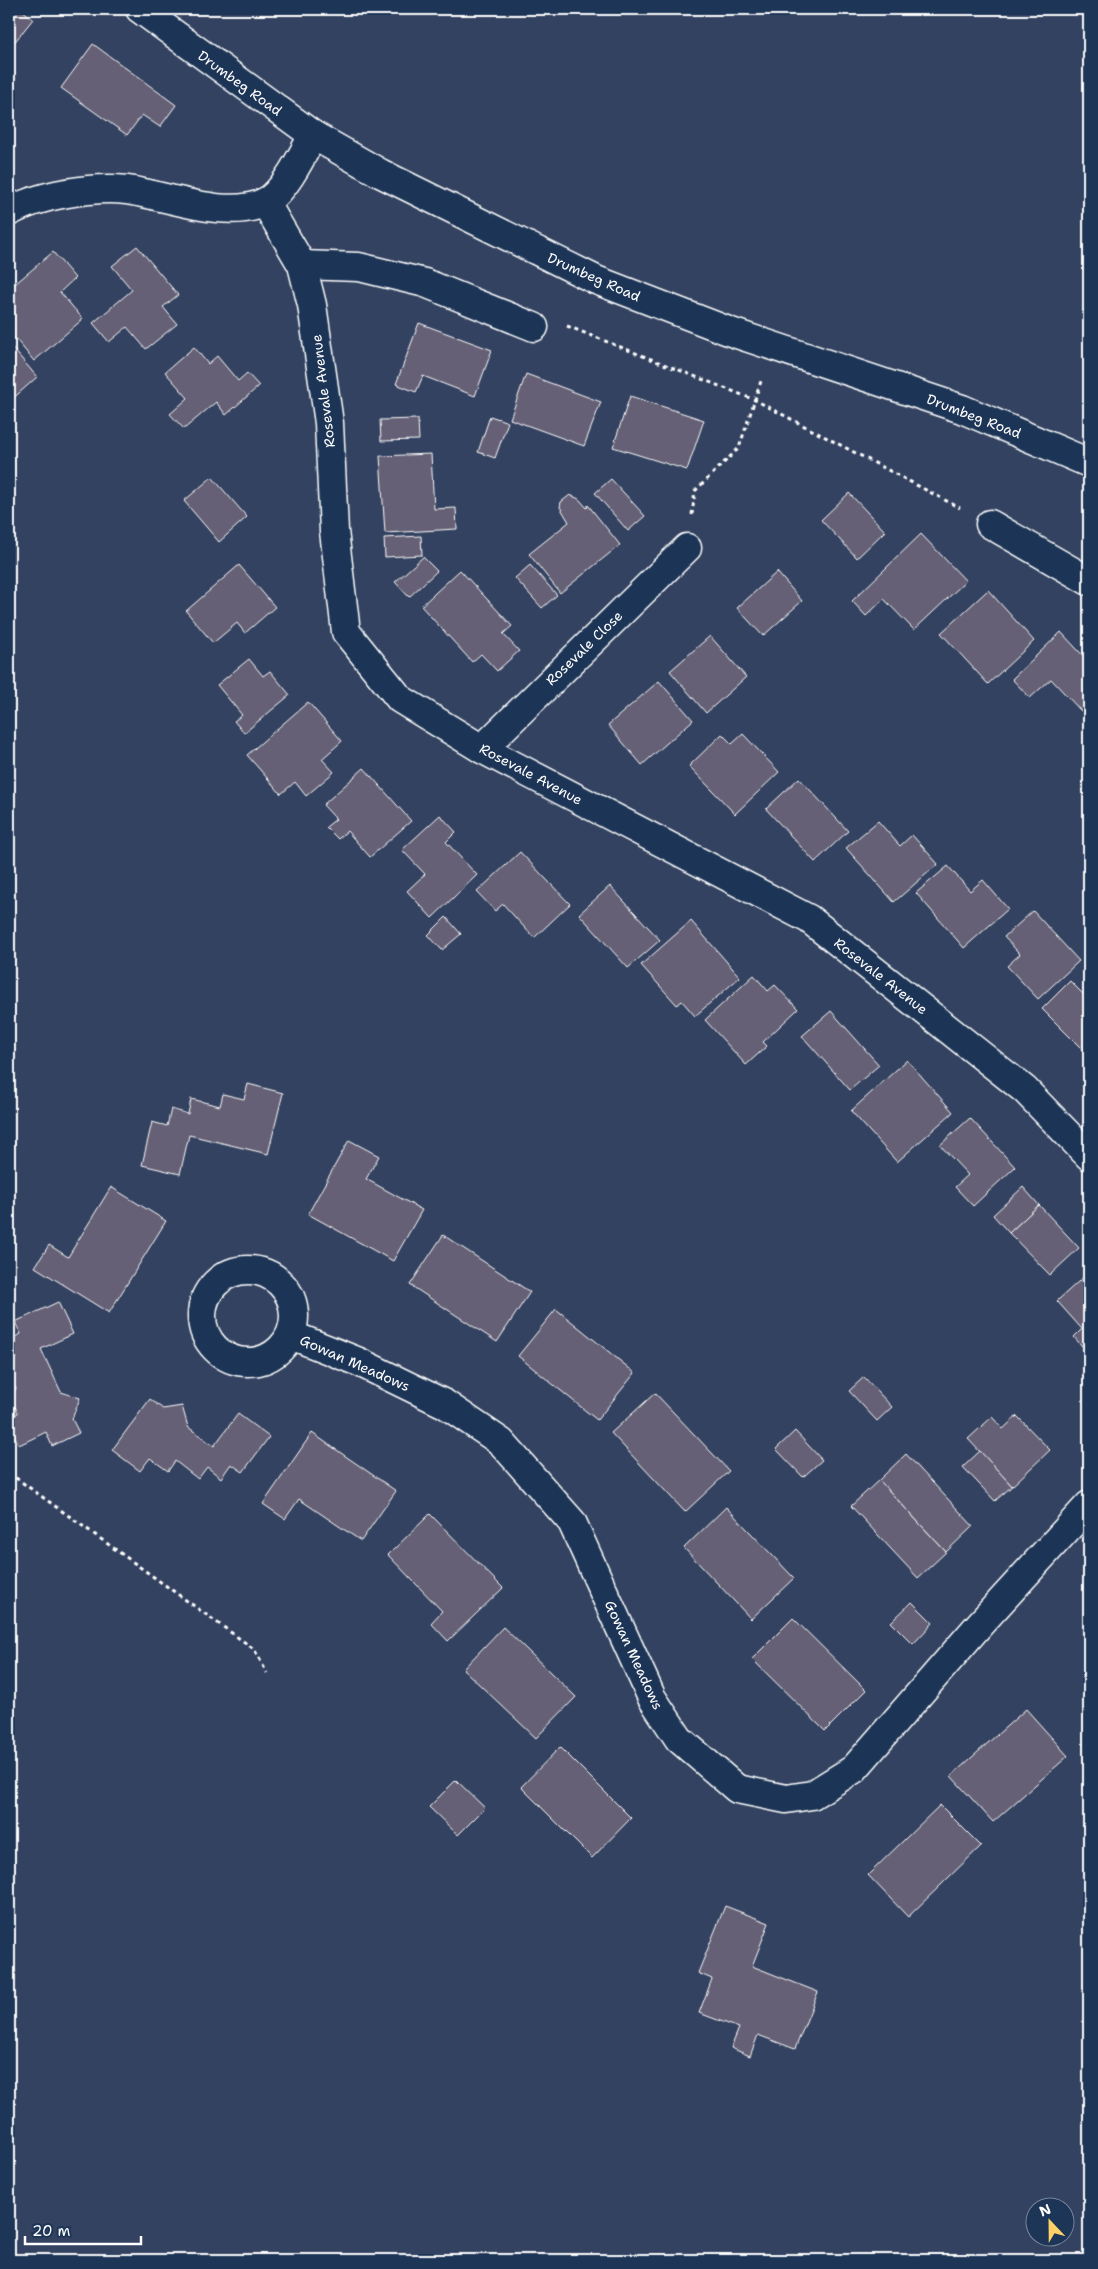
<svg xmlns="http://www.w3.org/2000/svg" width="1098" height="2269" font-family="'Shantell Sans',sans-serif">
	<style>
		.building { fill: #656075; stroke: #fff }
		.lines { fill: none; stroke-linecap: round; stroke-linejoin: round }
		.minor-casing { stroke: #fff; stroke-width: 31 }
		.path { stroke: #fff; stroke-width: 3; stroke-dasharray: 4 4; stroke-linecap: butt }
		.minor { stroke: #1d3557; stroke-width: 28 }
		.labels { text-anchor: middle; dominant-baseline: central; stroke-width: 4; stroke-linejoin: round; paint-order: stroke }
		.street-label { font-size: 14px; fill: #fff; stroke: #1d3557 }
	</style>
	<rect width="100%" height="100%" fill="#334260"/>
	<filter id="ink" filterUnits="userSpaceOnUse"><feTurbulence type="fractalNoise" baseFrequency=".02" numOctaves="2"/><feDisplacementMap in="SourceGraphic" scale="10" xChannelSelector="R" yChannelSelector="G"/><feConvolveMatrix kernelMatrix="1 2 1 2 8 2 1 2 1" color-interpolation-filters="sRGB"/></filter>
	<g filter="url(#ink)">
		<g class="building">
			<polygon points="9,9 21,9 33,19 9,49"/>
			<polygon points="93,44 176,105 160,127 142,115 127,135 61,88"/>
			<polygon points="137,246 178,295 163,307 177,324 146,349 127,327 109,342 93,323 132,290 112,266"/>
			<polygon points="53,252 75,278 60,292 83,319 34,361 9,331 9,289"/>
			<polygon points="419,323 492,350 475,396 423,376 416,392 396,384"/>
			<polygon points="9,344 37,377 9,402"/>
			<polygon points="194,347 208,364 217,356 238,381 247,373 259,386 226,415 216,402 184,429 170,414 188,398 165,372"/>
			<polygon points="526,374 601,402 584,446 510,419"/>
			<polygon points="630,396 704,420 687,470 613,447"/>
			<polygon points="490,416 508,422 495,458 478,452"/>
			<polygon points="418,419 419,440 381,441 380,420"/>
			<polygon points="431,454 434,509 456,508 457,529 385,533 380,456"/>
			<polygon points="212,477 247,517 219,542 184,501"/>
			<polygon points="611,479 645,516 628,531 595,493"/>
			<polygon points="849,493 885,531 857,558 821,520"/>
			<polygon points="570,495 579,499 587,508 588,505 620,545 560,593 529,554 569,522 560,507 561,502"/>
			<polygon points="921,534 966,581 914,630 884,599 866,616 852,601"/>
			<polygon points="421,536 422,555 385,557 384,538"/>
			<polygon points="423,557 437,571 409,597 395,582"/>
			<polygon points="239,565 275,607 245,633 237,623 213,643 186,611"/>
			<polygon points="530,565 557,595 542,608 515,578"/>
			<polygon points="460,570 512,626 503,634 519,651 497,671 481,654 472,662 421,606"/>
			<polygon points="777,572 802,601 763,636 737,608"/>
			<polygon points="988,590 1034,641 988,684 941,633"/>
			<polygon points="1061,632 1089,662 1089,703 1081,711 1051,679 1030,698 1012,679"/>
			<polygon points="710,636 746,677 706,713 670,671"/>
			<polygon points="249,659 263,676 270,671 290,695 244,733 234,721 242,715 217,685"/>
			<polygon points="659,681 693,720 642,765 608,725"/>
			<polygon points="308,702 342,741 322,759 334,772 306,796 295,782 281,794 247,755"/>
			<polygon points="722,734 732,744 743,734 779,772 735,814 689,766"/>
			<polygon points="364,768 411,821 370,857 347,831 338,839 326,827 336,819 323,805"/>
			<polygon points="799,778 848,831 815,862 766,809"/>
			<polygon points="440,815 456,832 446,842 477,875 432,918 407,891 425,874 402,850"/>
			<polygon points="878,821 900,846 912,835 938,864 894,902 846,848"/>
			<polygon points="520,852 570,904 534,938 503,904 495,911 477,892"/>
			<polygon points="948,866 970,891 983,880 1008,909 964,948 916,893"/>
			<polygon points="610,886 660,940 628,968 579,914"/>
			<polygon points="1033,911 1079,961 1038,999 1007,966 1020,954 1004,937"/>
			<polygon points="446,917 461,934 442,950 428,935"/>
			<polygon points="691,921 740,977 695,1016 682,1001 677,1005 641,965"/>
			<polygon points="754,975 768,991 775,985 798,1009 763,1042 767,1046 746,1065 705,1020"/>
			<polygon points="1070,981 1089,1000 1089,1056 1042,1009"/>
			<polygon points="831,1011 879,1065 850,1090 802,1036"/>
			<polygon points="907,1060 953,1112 897,1162 851,1111"/>
			<polygon points="248,1084 283,1093 268,1154 189,1135 180,1174 142,1165 152,1122 167,1126 171,1109 188,1114 191,1099 220,1106 223,1094 244,1099"/>
			<polygon points="970,1118 1015,1167 973,1206 955,1187 968,1175 940,1145"/>
			<polygon points="349,1140 379,1156 366,1179 422,1210 393,1261 308,1214"/>
			<polygon points="111,1187 166,1221 109,1313 35,1267 49,1245 68,1257"/>
			<polygon points="1023,1187 1039,1205 1009,1233 993,1215"/>
			<polygon points="1039,1205 1079,1248 1050,1275 1009,1233"/>
			<polygon points="443,1235 530,1292 497,1342 410,1285"/>
			<polygon points="1089,1272 1089,1354 1074,1337 1082,1329 1057,1301"/>
			<polygon points="58,1302 73,1334 41,1349 61,1392 80,1398 72,1419 79,1433 52,1446 46,1432 19,1445 9,1424 9,1418 18,1413 9,1394 16,1389 9,1374 9,1361 16,1358 9,1340 21,1334 15,1322"/>
			<polygon points="556,1309 635,1373 597,1420 518,1356"/>
			<polygon points="864,1377 892,1407 877,1421 849,1391"/>
			<polygon points="655,1393 729,1471 685,1512 611,1433"/>
			<polygon points="150,1399 163,1409 182,1406 188,1427 214,1446 238,1414 269,1437 243,1472 231,1464 221,1478 207,1467 198,1479 175,1461 168,1471 150,1458 140,1471 112,1450"/>
			<polygon points="1017,1416 1050,1450 1012,1486 968,1439 992,1417 1003,1429"/>
			<polygon points="795,1431 822,1460 803,1477 776,1449"/>
			<polygon points="312,1433 396,1491 361,1541 299,1499 285,1519 263,1504"/>
			<polygon points="980,1451 1012,1486 995,1501 963,1467"/>
			<polygon points="906,1454 973,1526 946,1552 879,1480"/>
			<polygon points="879,1480 946,1552 918,1578 851,1506"/>
			<polygon points="726,1507 794,1578 751,1619 684,1548"/>
			<polygon points="430,1514 503,1588 448,1641 431,1623 442,1611 388,1555"/>
			<polygon points="912,1602 933,1623 913,1644 891,1622"/>
			<polygon points="793,1618 866,1690 825,1731 752,1659"/>
			<polygon points="503,1627 576,1697 536,1738 463,1669"/>
			<polygon points="1026,1709 1068,1756 993,1822 951,1776"/>
			<polygon points="560,1747 631,1818 592,1858 521,1787"/>
			<polygon points="456,1780 485,1808 458,1835 429,1807"/>
			<polygon points="940,1805 981,1846 908,1917 868,1875"/>
			<polygon points="725,1906 769,1923 752,1966 818,1992 795,2049 758,2035 750,2056 731,2048 739,2028 699,2013 712,1979 698,1973"/>
		</g>
		<g class="lines">
			<defs>
				<g id="minor">
					<polyline points="140,9 313,135 380,173 596,280 731,332 962,409 1089,463"/>
					<polyline points="265,202 302,265 312,305 329,423 334,531 346,632 400,699 482,749 809,919 1025,1090 1089,1156"/>
					<path d="M9 212C38 195 93 186 127 190 165 195 228 221 265 202 284 193 303 154 313 135"/>
					<polyline points="302,265 359,267 425,283 534,327"/>
					<polyline points="990,524 1089,581"/>
					<polyline points="482,749 687,548"/>
					<circle cx="248" cy="1316" r="46"/>
					<polyline points="291,1335 359,1362 445,1404 501,1442 572,1522 652,1698 679,1739 737,1789 786,1799 812,1795 854,1769 980,1624 1089,1505"/>
				</g>
			</defs>
			<use href="#minor" class="minor-casing"/>
			<g class="path">
				<polyline points="567,326 755,400 960,508"/>
				<polyline points="692,515 695,491 739,448 762,378"/>
				<polyline points="9,1473 254,1649 267,1673"/>
			</g>
			<use href="#minor" class="minor"/>
		</g>
	</g>
	<g class="labels">
		<g class="street-label">
			<text transform="translate(240 83) rotate(36)">Drumbeg Road</text>
			<text transform="translate(594 277) rotate(24)">Drumbeg Road</text>
			<text transform="translate(323 391) rotate(-97)">Rosevale Avenue</text>
			<text transform="translate(974 416) rotate(21)">Drumbeg Road</text>
			<text transform="translate(584 648) rotate(-44)">Rosevale Close</text>
			<text transform="translate(531 774) rotate(28)">Rosevale Avenue</text>
			<text transform="translate(881 976) rotate(38)">Rosevale Avenue</text>
			<text transform="translate(355 1363) rotate(24)">Gowan Meadows</text>
			<text transform="translate(634 1655) rotate(65)">Gowan Meadows</text>
		</g>
	</g>
	<rect width="1098" height="2269" fill="none" stroke="#1d3557" stroke-width="30"/>
	<rect x="15" y="15" width="1068" height="2239" fill="none" stroke="#fff" stroke-width="2" filter="url(#ink)"/>
	<g transform="translate(1050 2222) rotate(338)"><circle r="24" fill="#1d3557" stroke="#77869a"/>
	<path d="M0-4L9 19L0 12L-9 19Z" fill="#ffd166"/>
	<text y="-8" font-size="14" font-weight="bold" text-anchor="middle" fill="#ffffff">N</text>
	</g>
	<path d="M25 2236v8h116v-8" fill="none" stroke="#ffffff" stroke-width="2.5"/>
	<text x="32" y="2236" font-size="15" fill="#ffffff" stroke="#1d3557" stroke-width="4" paint-order="stroke">20 m</text>
</svg>
